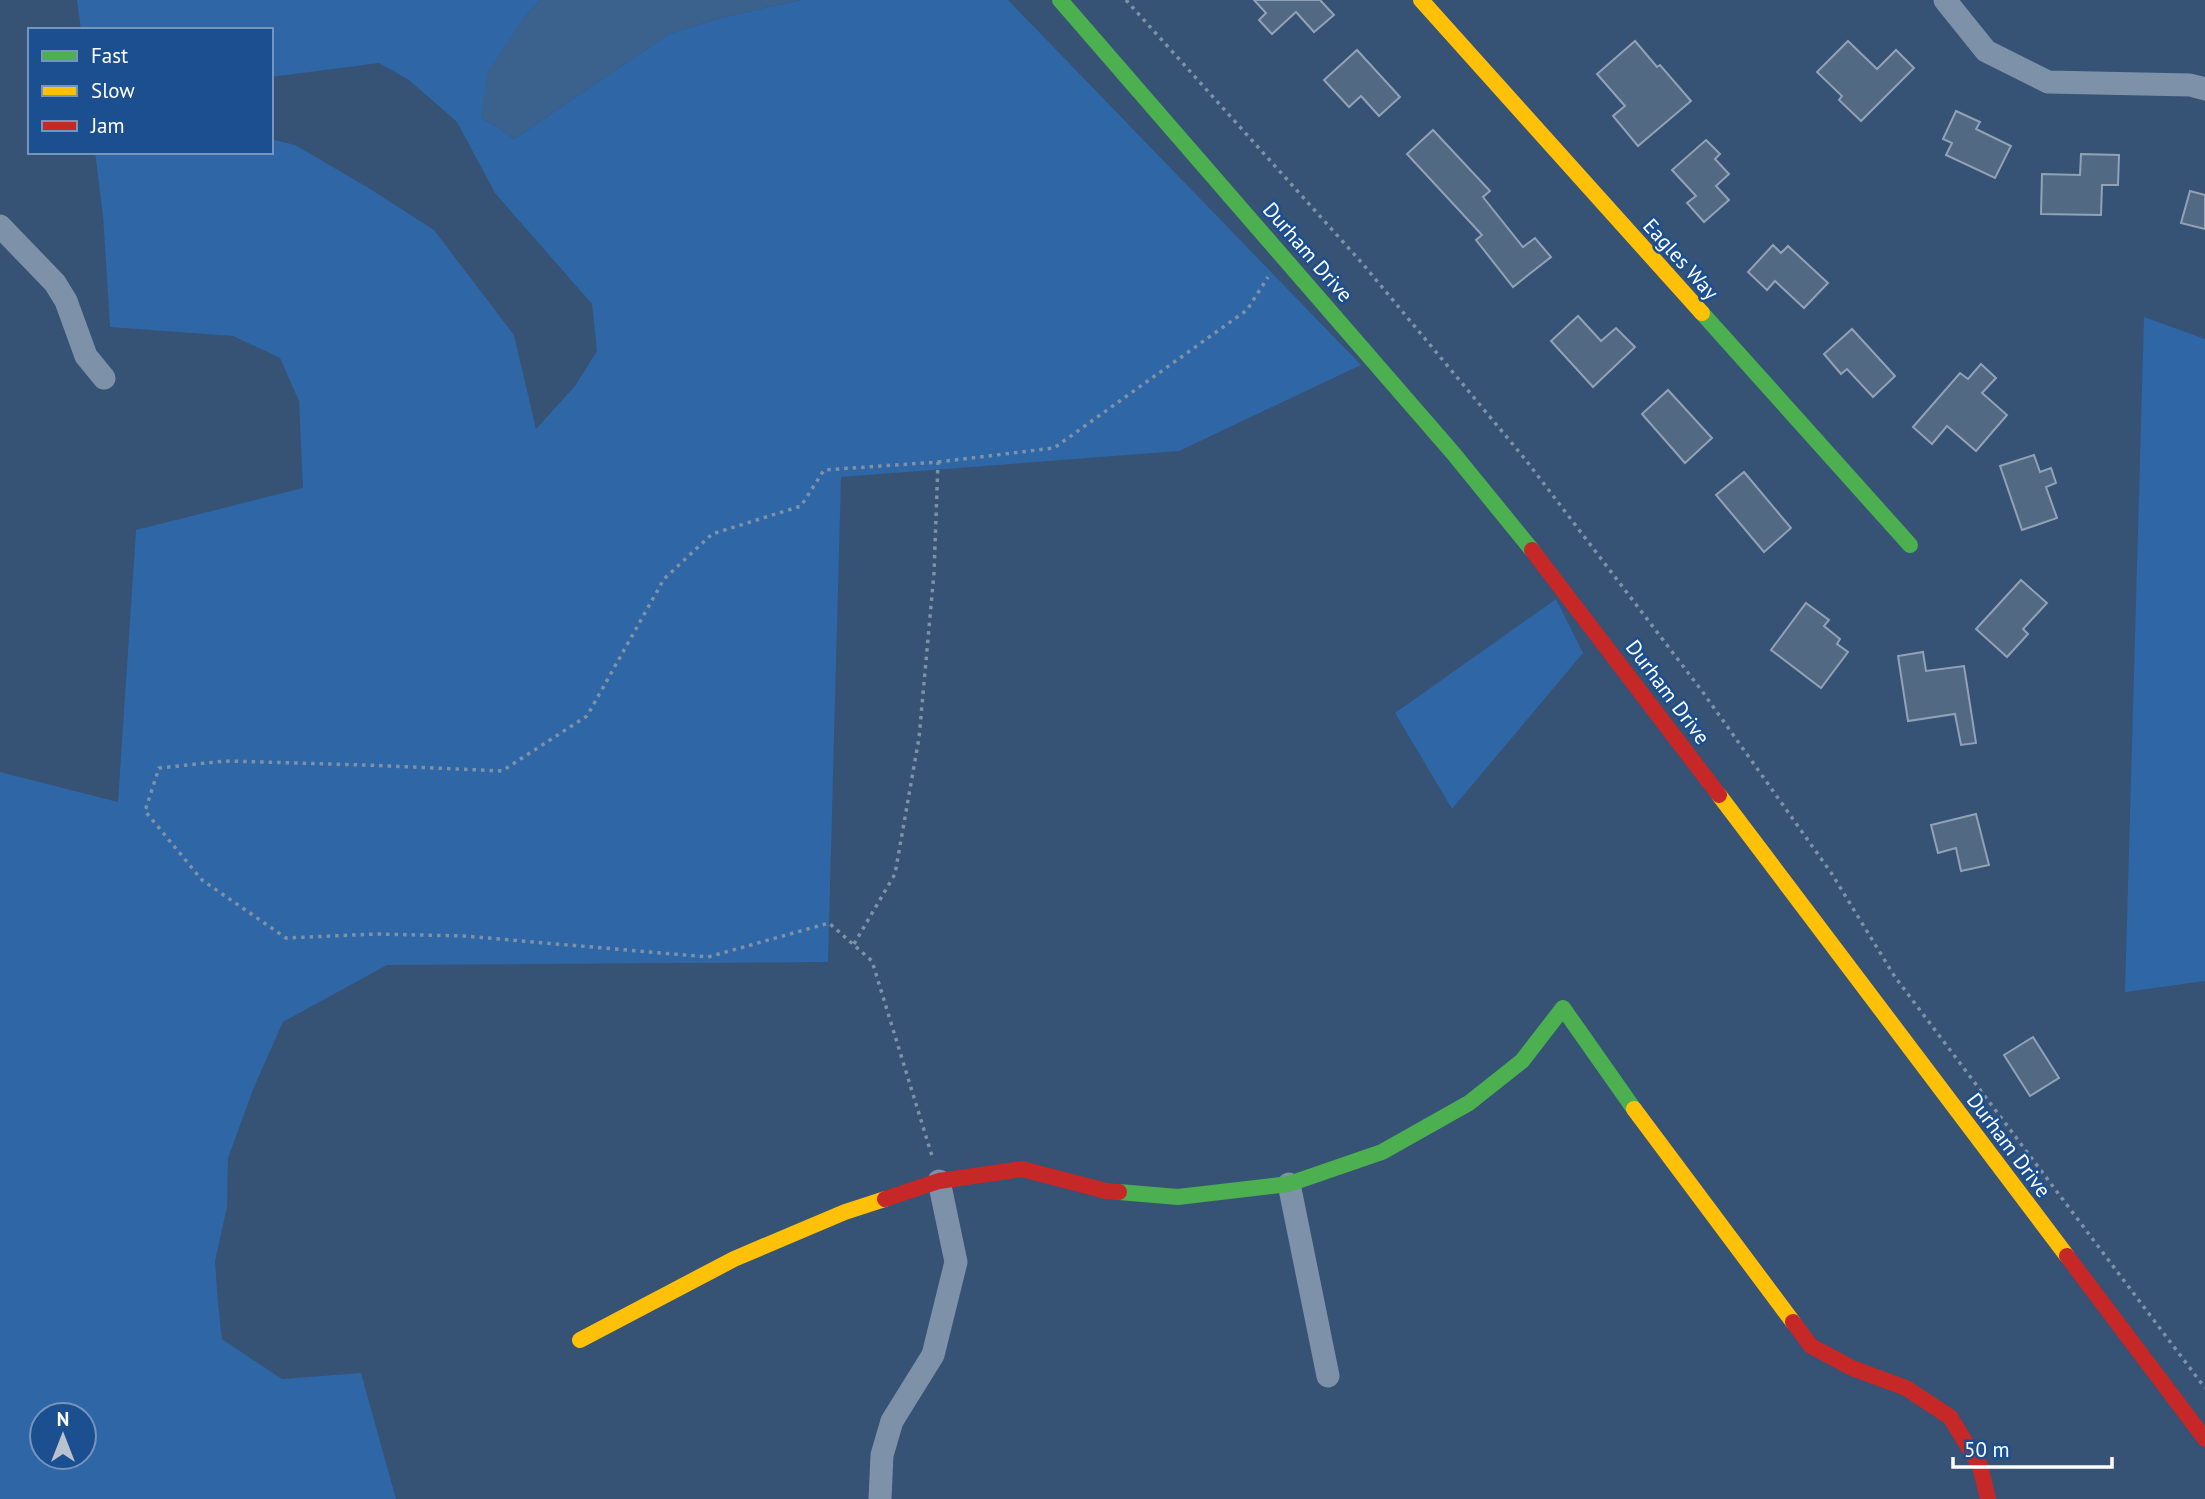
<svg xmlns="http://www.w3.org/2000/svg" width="2205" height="1499" font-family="'PT Sans',sans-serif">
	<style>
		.green { fill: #2f66a5; fill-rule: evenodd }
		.water { fill: #3b618d }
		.building { fill: #526984; stroke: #92a2b6; stroke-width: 2 }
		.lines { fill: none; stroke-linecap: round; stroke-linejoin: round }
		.path { stroke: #7d92a8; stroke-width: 3.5; stroke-dasharray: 3.5 5; stroke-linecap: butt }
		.street { stroke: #7d92a8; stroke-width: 23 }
		.fast { stroke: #4caf50; stroke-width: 16 }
		.slow { stroke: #ffc107; stroke-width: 16 }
		.jam { stroke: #c62828; stroke-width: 16 }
		.labels { text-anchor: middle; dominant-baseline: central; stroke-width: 5; stroke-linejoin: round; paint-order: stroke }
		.street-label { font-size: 21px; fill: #fff; stroke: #1b4f8f }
	</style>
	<rect width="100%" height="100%" fill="#365274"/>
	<g class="green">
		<path d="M77 0H540L524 18 481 118 496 126 514 139 669 34 724 17 801 0H1008L1361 365 1179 451 841 477 828 962 387 965 283 1022 254 1087 228 1158 227 1207 215 1261 218 1303 222 1339 282 1379 361 1373 396 1499H0V772L118 802 136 530 303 488 299 401 280 358 233 336 110 327 103 215 95 152H271V139L295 145 367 187 434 230 514 335 536 429 575 386 597 351 592 304 495 193 457 122 409 80 379 63 271 77V30H81ZM42 1415H84V1457H42Z"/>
		<polygon points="2144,317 2205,339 2205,981 2125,992"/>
		<polygon points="1556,599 1583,653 1452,809 1395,713"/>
	</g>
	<polygon class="water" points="540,0 801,0 724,17 669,34 514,139 496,126 481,118 488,71 524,18"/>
	<g class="building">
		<polygon points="1254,0 1320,0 1334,15 1314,32 1296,12 1272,34 1259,20 1266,13"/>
		<polygon points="1635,41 1657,67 1660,65 1691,101 1638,146 1613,116 1625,106 1597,74"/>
		<polygon points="1848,41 1877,69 1896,50 1914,68 1861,121 1839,100 1842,96 1817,72"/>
		<polygon points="1357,50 1400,97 1379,116 1361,96 1349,107 1324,80"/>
		<polygon points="1956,111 1980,122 1976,129 2011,146 1995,178 1946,155 1952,143 1943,139"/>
		<polygon points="1433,130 1490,191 1483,197 1523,247 1535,238 1551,257 1513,287 1476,240 1482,235 1407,154"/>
		<polygon points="1706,140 1720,154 1715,159 1729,174 1716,186 1729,200 1704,222 1687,203 1696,196 1672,170"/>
		<polygon points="2081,154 2119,155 2118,185 2102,185 2101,215 2041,214 2042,174 2080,175"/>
		<polygon points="2190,191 2205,195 2205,229 2181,223"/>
		<polygon points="1773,245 1781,253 1788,246 1828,283 1804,308 1775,281 1767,290 1748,272"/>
		<polygon points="1578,316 1601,341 1616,328 1635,347 1593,387 1551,341"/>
		<polygon points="1852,329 1895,376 1873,397 1847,369 1841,374 1824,354"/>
		<polygon points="1981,364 1996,378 1982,393 2007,415 1976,451 1947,426 1932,444 1913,427 1960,373 1968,379"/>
		<polygon points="1668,390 1712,438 1685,463 1642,414"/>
		<polygon points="2034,455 2040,472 2051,468 2056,483 2046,487 2057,518 2022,530 2000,466"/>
		<polygon points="1744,472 1791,528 1764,552 1716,495"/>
		<polygon points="2021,580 2047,603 2023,629 2028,634 2007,657 1976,629"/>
		<polygon points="1806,603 1829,620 1824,626 1840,639 1837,644 1848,652 1821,688 1771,650"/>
		<polygon points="1923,652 1926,671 1964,666 1976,743 1961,745 1955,714 1908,721 1898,656"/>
		<polygon points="1976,814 1989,865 1961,871 1956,848 1938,853 1931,825"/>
		<polygon points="2033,1037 2059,1078 2030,1096 2004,1055"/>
	</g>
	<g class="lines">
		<g class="path">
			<polyline points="1126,0 1362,263 1525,459 1702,691 1832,874 1895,977 2205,1388"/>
			<polyline points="938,462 1054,448 1247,310 1268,277"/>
			<polyline points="854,944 895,874 919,738 934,573 938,462 824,470 801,506 712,534 664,579 587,716 502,771 366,765 225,761 159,768 145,811 202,880 286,938 376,934 464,936 708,957 829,923 872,961 932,1156"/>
		</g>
		<g class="street">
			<polyline points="1945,0 1986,51 2048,82 2190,85 2205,89"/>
			<polyline points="0,226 55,283 66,301 86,356 104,378"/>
			<polyline points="1289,1184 1328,1376"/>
			<polyline points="880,1499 882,1455 892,1421 933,1355 956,1262 939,1181"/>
		</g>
		<g class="fast">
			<polyline points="1060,0 1453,453 1532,550"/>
			<polyline points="1702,313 1910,545"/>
			<polyline points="1119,1192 1178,1197 1289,1184 1382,1152 1469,1103 1522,1061 1563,1008 1634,1109"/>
		</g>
		<g class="slow">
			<polyline points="1421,0 1702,313"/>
			<polyline points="1719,795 2067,1256"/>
			<polyline points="1634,1109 1793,1322"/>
			<polyline points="580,1340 734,1259 845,1212 885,1199"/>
		</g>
		<g class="jam">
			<polyline points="1532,550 1719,795"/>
			<polyline points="885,1199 939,1181 1022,1169 1106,1191 1119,1192"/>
			<polyline points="2067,1256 2205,1439"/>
			<polyline points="1793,1322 1811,1346 1852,1368 1906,1388 1950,1417 1980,1466 1988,1499"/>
		</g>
	</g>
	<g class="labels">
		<g class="street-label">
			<text transform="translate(1308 252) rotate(49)">Durham Drive</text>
			<text transform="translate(1681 259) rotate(48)">Eagles Way</text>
			<text transform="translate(1668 692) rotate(53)">Durham Drive</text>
			<text transform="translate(2009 1145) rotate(53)">Durham Drive</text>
		</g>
	</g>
	<rect x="28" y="28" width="245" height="126" fill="#1b4f8f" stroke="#7695bc" stroke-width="2"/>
	<rect x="42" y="51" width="35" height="10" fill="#4caf50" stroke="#7695bc" stroke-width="2"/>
	<text x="91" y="63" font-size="21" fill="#ffffff">Fast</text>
	<rect x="42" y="86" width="35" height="10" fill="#ffc107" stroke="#7695bc" stroke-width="2"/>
	<text x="91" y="98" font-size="21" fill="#ffffff">Slow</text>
	<rect x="42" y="121" width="35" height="10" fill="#c62828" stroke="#7695bc" stroke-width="2"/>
	<text x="91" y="133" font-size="21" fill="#ffffff">Jam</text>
	<g transform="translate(63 1436)"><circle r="33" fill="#1b4f8f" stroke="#7695bc" stroke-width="2"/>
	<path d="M0-5L12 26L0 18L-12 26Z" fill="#b9c2ce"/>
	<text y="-10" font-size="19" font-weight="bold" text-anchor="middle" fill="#ffffff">N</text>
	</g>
	<path d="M1953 1457v10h159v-10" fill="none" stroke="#ffffff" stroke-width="3.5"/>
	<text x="1964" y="1457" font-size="21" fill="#ffffff" stroke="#1b4f8f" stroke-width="5" paint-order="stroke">50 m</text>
</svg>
